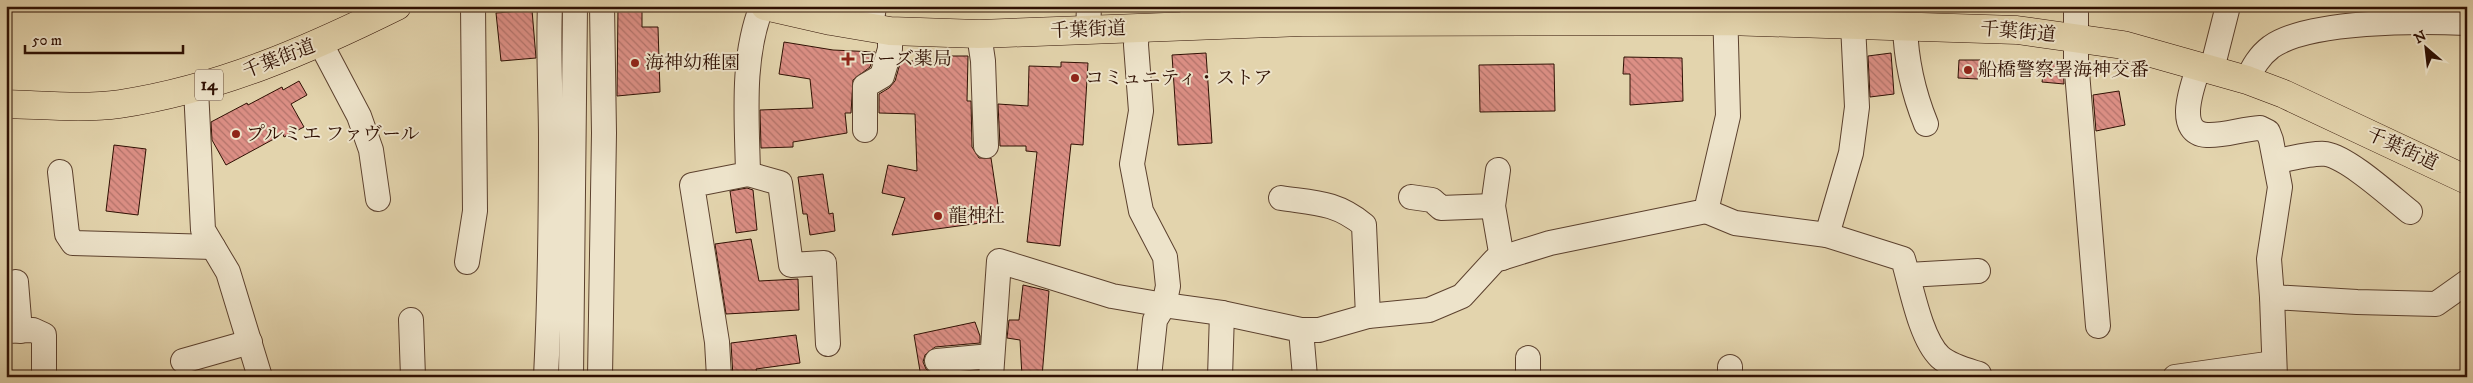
<svg xmlns="http://www.w3.org/2000/svg" width="2473" height="383" font-family="'IM FELL DW Pica','Noto Serif JP',serif">
	<style>
		.building { fill: url(#building-back-hatch); stroke: #2f1003 }
		.lines { fill: none; stroke-linecap: round; stroke-linejoin: round }
		.minor-casing { stroke: #5c412e; stroke-width: 26 }
		.highway-casing { stroke: #2f1003; stroke-width: 29 }
		.minor { stroke: #ede3ca; stroke-width: 24 }
		.highway { stroke: #e3d4ad; stroke-width: 28 }
		.poi-dot { fill: #8f2418; stroke: #ede3ca; stroke-width: 2 }
		.labels { text-anchor: middle; dominant-baseline: central; stroke-width: 4; stroke-linejoin: round; paint-order: stroke }
		.shield { fill: #ede3ca; stroke: #684f3f; stroke-width: 1 }
		.shield-label { font-size: 18px; font-weight: bold; fill: #2f1003 }
		.street-label { font-size: 19px; fill: #2f1003; stroke: #ede3ca }
		.poi-label { font-size: 19px; fill: #2f1003; stroke: #ede3ca; text-anchor: start }
	</style>
	<defs>
		<pattern id="building-back-hatch" width="6" height="6" patternUnits="userSpaceOnUse" patternTransform="scale(1.25)"><rect width="6" height="6" fill="#dc8f85"/><path d="M-1 5l2 2M0 0l6 6M5-1l2 2" fill="none" stroke="#b3736b"/></pattern>
	</defs>
	<rect width="100%" height="100%" fill="#e3d4ad"/>
	<filter id="stains"><feTurbulence type="fractalNoise" baseFrequency=".004" numOctaves="4"/><feColorMatrix values="0 0 0 0 .2 0 0 0 0 .09 0 0 0 0 .02 0 0 0 .5 -.17"/></filter>
	<radialGradient id="worn" r=".72"><stop offset=".6" stop-color="#630" stop-opacity="0"/><stop offset="1" stop-color="#630" stop-opacity=".3"/></radialGradient>
	<g class="building">
		<polygon points="642,6 642,27 658,27 660,92 617,96 618,7"/>
		<polygon points="532,10 536,58 501,61 496,13"/>
		<polygon points="784,42 833,50 875,52 870,67 853,80 851,113 845,113 847,133 793,142 793,147 761,148 760,110 813,108 810,79 779,74"/>
		<polygon points="1206,53 1212,143 1178,145 1172,55"/>
		<polygon points="1891,53 1894,94 1870,97 1868,56"/>
		<polygon points="947,56 968,56 967,101 971,101 972,147 979,158 991,158 999,211 986,213 988,222 892,235 905,198 882,193 888,165 917,171 915,114 879,113 879,94 889,88 895,81 901,60 947,64"/>
		<polygon points="1624,57 1682,58 1683,101 1630,105 1630,74 1623,74"/>
		<polygon points="1959,60 1980,60 1978,79 1958,78"/>
		<polygon points="1061,62 1088,63 1083,145 1071,144 1060,246 1027,242 1037,152 1026,151 1026,146 1000,146 998,104 1028,106 1029,66 1061,67"/>
		<polygon points="2045,62 2063,64 2064,84 2042,82"/>
		<polygon points="1554,64 1555,111 1480,112 1479,65"/>
		<polygon points="299,81 307,95 291,104 304,127 284,137 283,134 226,165 212,140 211,122 247,103 248,105 282,87 283,90"/>
		<polygon points="2119,91 2125,125 2096,131 2093,95"/>
		<polygon points="114,145 146,149 138,215 106,211"/>
		<polygon points="823,174 829,214 833,213 835,231 810,235 807,214 803,214 798,177"/>
		<polygon points="747,188 753,190 757,230 736,233 730,191"/>
		<polygon points="751,239 759,281 798,279 799,310 726,314 715,244"/>
		<polygon points="1023,285 1049,291 1042,377 1022,377 1020,340 1007,338 1009,320 1019,320"/>
		<polygon points="975,322 980,336 980,343 935,347 925,355 923,362 926,369 932,374 978,371 977,377 921,377 914,335"/>
		<polygon points="796,335 800,363 756,369 758,377 733,377 731,343"/>
	</g>
	<g class="lines">
		<defs>
			<g id="minor">
				<polyline points="2076,6 2076,60 2098,326"/>
				<path d="M1905 26C1906 60 1913 92 1926 124"/>
				<polyline points="1191,27 1193,6"/>
				<polyline points="871,28 874,6"/>
				<polyline points="1137,28 1136,45 1141,111 1132,164 1141,211 1165,257 1168,286 1164,305 1155,320 1149,377"/>
				<polyline points="1088,31 1089,6"/>
				<polyline points="979,34 983,61 986,146"/>
				<polyline points="321,44 359,116 371,150 378,199"/>
				<path d="M2199 66C2194 82 2173 133 2207 135 2224 136 2242 129 2260 128L2268 132 2271 140 2280 187 2269 259 2272 297 2275 377"/>
				<polyline points="2212,69 2228,6"/>
				<path d="M2247 80C2253 67 2259 56 2271 47 2309 20 2420 21 2467 23"/>
				<polyline points="196,89 203,230 228,272 260,377"/>
				<polyline points="865,130 865,86 882,76 890,49 890,31"/>
				<path d="M2276 161C2289 159 2314 152 2326 154 2349 158 2391 197 2410 212"/>
				<polyline points="1498,170 1493,206 1502,258"/>
				<polyline points="60,172 67,234 73,243 213,247"/>
				<polyline points="748,174 780,183 791,265 824,263 828,344"/>
				<polyline points="1411,197 1432,200 1441,208 1493,206"/>
				<path d="M1281 198C1315 203 1336 202 1364 225L1368 316"/>
				<path d="M1706 211 1735 223 1827 235 1903 259C1911 285 1920 338 1940 357 1950 366 1966 370 1979 374L1978 377"/>
				<polyline points="1827,235 1851,153 1857,107 1853,24"/>
				<polyline points="467,262 475,211 473,6"/>
				<polyline points="1908,275 1978,271"/>
				<polyline points="16,282 20,331"/>
				<polyline points="2272,297 2357,302 2436,304 2467,282"/>
				<polyline points="411,320 413,377"/>
				<polyline points="1301,330 1319,330 1368,316 1429,310 1462,296 1495,260 1550,243 1706,211 1728,116 1725,6"/>
				<polyline points="6,331 33,330 44,335 44,377"/>
				<polyline points="1528,358 1528,377"/>
				<polyline points="183,361 250,342"/>
				<polyline points="937,361 991,356"/>
				<polyline points="1730,367 1730,377"/>
				<path d="M546 377C550 298 551 219 551 140 551 95 548 51 550 6"/>
				<polyline points="571,377 575,6"/>
				<polyline points="600,377 604,133 602,6"/>
				<path d="M719 377 717 342 692 185 748 174C747 119 741 58 762 6"/>
				<polyline points="991,377 999,261 1112,296 1164,305 1222,313 1301,330 1305,377"/>
				<polyline points="1220,377 1222,313"/>
				<polyline points="2175,377 2274,363"/>
			</g>
			<g id="highway">
				<polyline points="765,6 831,21 890,31 979,34 1302,22 1726,21 2017,30 2123,45 2247,80 2284,94 2467,180"/>
				<path d="M6 104C44 105 83 109 120 104 219 89 308 50 397 6"/>
			</g>
		</defs>
		<use href="#minor" class="minor-casing"/>
		<use href="#highway" class="highway-casing"/>
		<use href="#minor" class="minor"/>
		<use href="#highway" class="highway"/>
	</g>
	<g class="poi-dot">
		<path d="M845.5 51.5h5v5h5v5h-5v5h-5v-5h-5v-5h5z"/>
		<circle cx="635" cy="63" r="5"/>
		<circle cx="1968" cy="70" r="5"/>
		<circle cx="1075" cy="78" r="5"/>
		<circle cx="236" cy="134" r="5"/>
		<circle cx="938" cy="216" r="5"/>
	</g>
	<g class="labels">
		<rect class="shield" x="195" y="69.5" width="28" height="31" rx="4"/>
		<g class="shield-label">
			<text x="209" y="85">14</text>
		</g>
		<g class="street-label">
			<text transform="translate(1088 30) rotate(-2)">千葉街道</text>
			<text transform="translate(2018 32) rotate(5)">千葉街道</text>
			<text transform="translate(279 59) rotate(-21)">千葉街道</text>
			<text transform="translate(2402 149) rotate(25)">千葉街道</text>
		</g>
		<g class="poi-label">
			<text x="858" y="59">ローズ薬局</text>
			<text x="645" y="63">海神幼稚園</text>
			<text x="1978" y="70">船橋警察署海神交番</text>
			<text x="1085" y="78">コミュニティ・ストア</text>
			<text x="246" y="134">プルミエ ファヴール</text>
			<text x="948" y="216">龍神社</text>
		</g>
	</g>
	<rect width="2473" height="383" fill="none" stroke="#e3d4ad" stroke-width="25"/>
	<rect x="8" y="8" width="2458" height="368" fill="none" stroke="#2f1003" stroke-width="2.5"/>
	<rect x="12" y="12" width="2448" height="358" fill="none" stroke="#2f1003"/>
	<g transform="translate(2426 48) rotate(332)" stroke="#ede3ca" stroke-width="4" paint-order="stroke">
	<path d="M0-4L9 19L0 12L-9 19Z" fill="#2f1003"/>
	<text y="-8" font-size="14" font-weight="bold" text-anchor="middle" fill="#2f1003">N</text>
	</g>
	<path d="M25 45v8h158v-8" fill="none" stroke="#2f1003" stroke-width="2.5"/>
	<text x="32" y="45" font-size="15" fill="#2f1003" stroke="#ede3ca" stroke-width="4" paint-order="stroke">50 m</text>
	<rect width="100%" height="100%" filter="url(#stains)"/>
	<rect width="100%" height="100%" fill="url(#worn)"/>
</svg>
